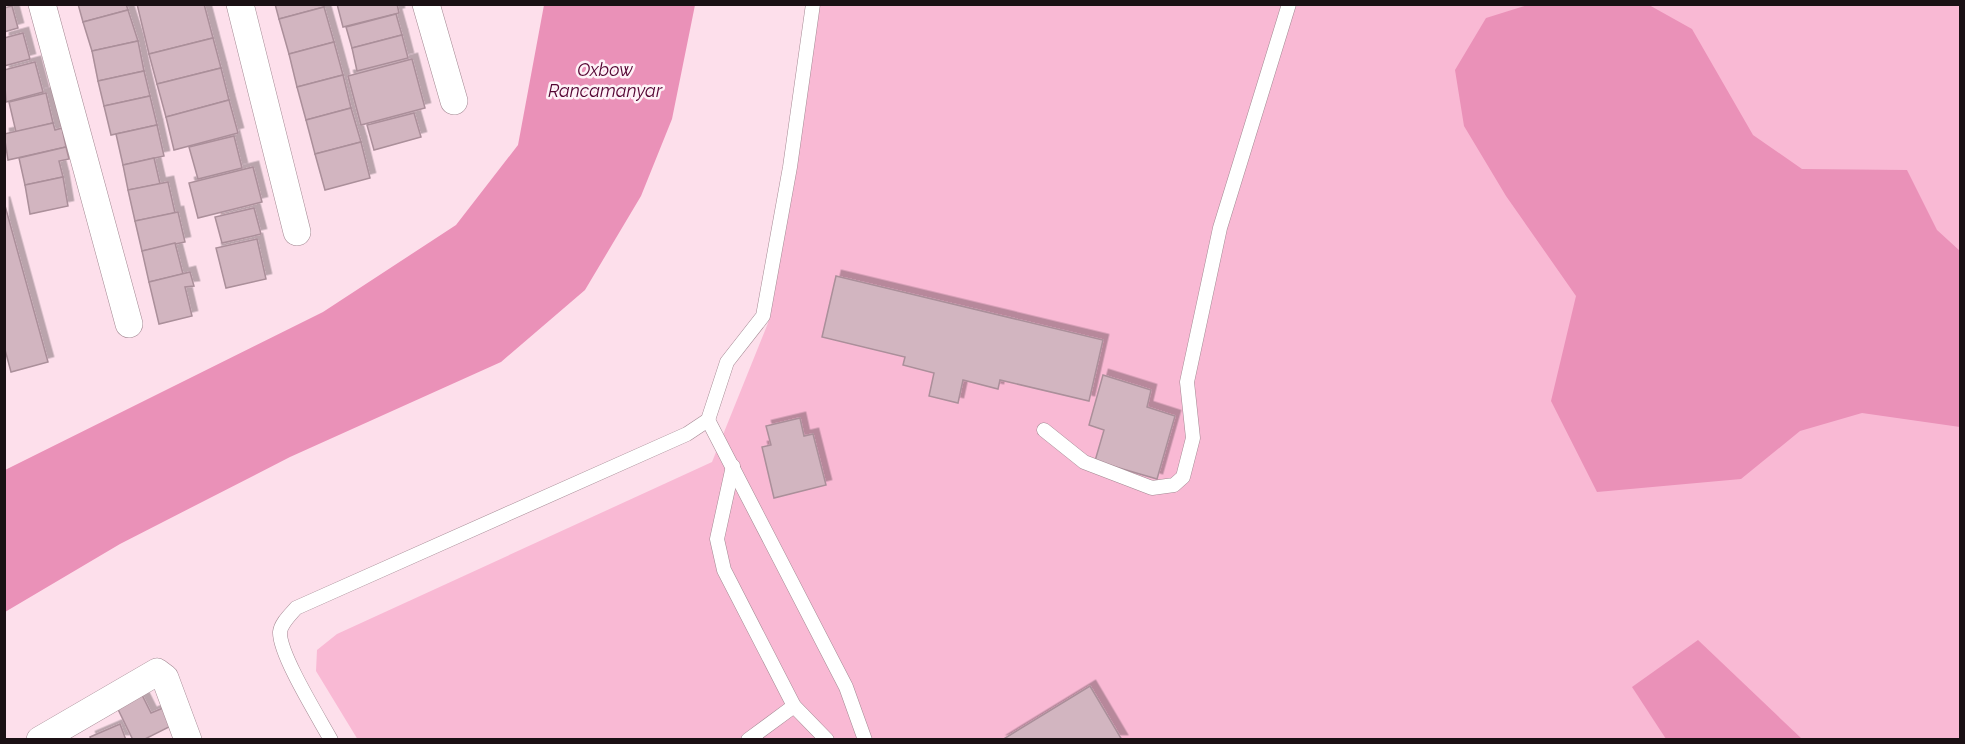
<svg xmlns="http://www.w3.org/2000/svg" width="1965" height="744" font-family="Raleway,sans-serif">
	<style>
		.green { fill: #f9b9d4 }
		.water { fill: #ea91b8 }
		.building { fill: #d2b5c0; stroke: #ab8f9a; stroke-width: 1.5; filter: url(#shadow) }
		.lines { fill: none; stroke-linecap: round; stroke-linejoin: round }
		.service-casing { stroke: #a38892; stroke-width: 15 }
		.minor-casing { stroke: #a38892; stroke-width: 28 }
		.service { stroke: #fff; stroke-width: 14 }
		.minor { stroke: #fff; stroke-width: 27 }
		.labels { text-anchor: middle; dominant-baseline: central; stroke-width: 5; stroke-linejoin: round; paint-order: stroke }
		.water-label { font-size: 18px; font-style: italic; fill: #540432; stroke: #fef2f7 }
	</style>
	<defs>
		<filter id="shadow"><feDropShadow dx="5.5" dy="-5.5" stdDeviation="0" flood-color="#0004"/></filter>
	</defs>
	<rect width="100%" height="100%" fill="#fddfeb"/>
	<polygon class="green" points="817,5 1960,5 1960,739 358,740 316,671 317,650 337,634 712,462 768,323"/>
	<g class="water">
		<polygon points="1531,4 1649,5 1692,29 1753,135 1802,169 1907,170 1937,230 1960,251 1960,427 1862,413 1800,431 1741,479 1597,492 1551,401 1576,296 1506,196 1464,126 1455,70 1486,18"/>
		<polygon points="544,5 695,5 672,119 641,196 585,290 501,362 290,457 120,544 5,612 5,470 323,312 456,225 518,145"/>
		<polygon points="1698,640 1802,739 1666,739 1632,687"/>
	</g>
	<g class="building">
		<polygon points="78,4 126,4 128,10 83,22"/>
		<polygon points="137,4 204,4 213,38 149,54"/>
		<polygon points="275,4 324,4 324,7 279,19"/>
		<polygon points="337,4 397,4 399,13 343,27"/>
		<polygon points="12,6 18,28 4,32 4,8"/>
		<polygon points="324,7 334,42 289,54 279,19"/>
		<polygon points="128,10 138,41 92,51 83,22"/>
		<polygon points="396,14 402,35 352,48 346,27"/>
		<polygon points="23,33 30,59 4,66 4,38"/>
		<polygon points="402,35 408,58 357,71 352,48"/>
		<polygon points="213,38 221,68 157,84 149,54"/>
		<polygon points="138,41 144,71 98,81 92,51"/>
		<polygon points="334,42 343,75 297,87 289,54"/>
		<polygon points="412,59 425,108 361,125 348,76"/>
		<polygon points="35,62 43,92 6,102 4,70"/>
		<polygon points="221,68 229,100 166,117 157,84"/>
		<polygon points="144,71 150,96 104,106 98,81"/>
		<polygon points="343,75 351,108 306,120 297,87"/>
		<polygon points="46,93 53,123 16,132 9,102"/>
		<polygon points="150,96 157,125 111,135 104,106"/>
		<polygon points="229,100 238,133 174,150 166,117"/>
		<polygon points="351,108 361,142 315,154 306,120"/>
		<polygon points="414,113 421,137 374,150 367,125"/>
		<polygon points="53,123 55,130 62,128 66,147 8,160 4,134"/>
		<polygon points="157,125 164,156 123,165 116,134"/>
		<polygon points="234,136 242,168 198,179 189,147"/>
		<polygon points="361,142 370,178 325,190 315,154"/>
		<polygon points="66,147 69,159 59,161 63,177 25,185 19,158"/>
		<polygon points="154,158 160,184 128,190 123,165"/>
		<polygon points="253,167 262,202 198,218 189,183"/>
		<polygon points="63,177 68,206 30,214 25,185"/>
		<polygon points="168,182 175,213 135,221 128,190"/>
		<polygon points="4,202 48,362 11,372 4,346"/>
		<polygon points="254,208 261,234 222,243 215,217"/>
		<polygon points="178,212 185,242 142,251 135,221"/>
		<polygon points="257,239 266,279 226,288 216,248"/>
		<polygon points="175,243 183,274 149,282 142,251"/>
		<polygon points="190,272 194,286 185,287 192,316 159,324 149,282"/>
		<polygon points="836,276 1103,340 1089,401 1000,380 998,389 963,380 958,403 929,396 934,373 903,365 905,357 822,337"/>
		<polygon points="1103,375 1151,390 1147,407 1175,416 1157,479 1095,461 1104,430 1089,425"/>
		<polygon points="800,418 804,436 813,434 826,485 774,498 762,447 771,445 766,426"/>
		<polygon points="1090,686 1122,740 1002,740"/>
		<polygon points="139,689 151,713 163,708 171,726 143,740 133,740 114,701"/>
		<polygon points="120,724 126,740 91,740 90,737"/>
	</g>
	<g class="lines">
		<defs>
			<g id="service">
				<polyline points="708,420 846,687 865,740"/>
				<polyline points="1044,430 1084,462 1152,488 1174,485 1183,477 1193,438 1187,382 1220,228 1289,4"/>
				<polyline points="733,466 717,539 724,570 794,706 827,740"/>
				<path d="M331 740C319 718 279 654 280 632 281 623 291 614 296 608L687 434 708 420 727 362 763 316 790 167 813 4"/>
				<polyline points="748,740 794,706"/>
			</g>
			<g id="minor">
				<polyline points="42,4 129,324"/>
				<polyline points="240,4 297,232"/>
				<polyline points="426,4 454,101"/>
				<polyline points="40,740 157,672 165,678 188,740"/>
			</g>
		</defs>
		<use href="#service" class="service-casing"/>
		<use href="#minor" class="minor-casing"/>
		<use href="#service" class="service"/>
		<use href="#minor" class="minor"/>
	</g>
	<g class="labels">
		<g class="water-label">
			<text x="605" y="69">Oxbow<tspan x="605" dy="21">Rancamanyar</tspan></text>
		</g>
	</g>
	<rect width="1965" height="744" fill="none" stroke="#1a1014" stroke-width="12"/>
</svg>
